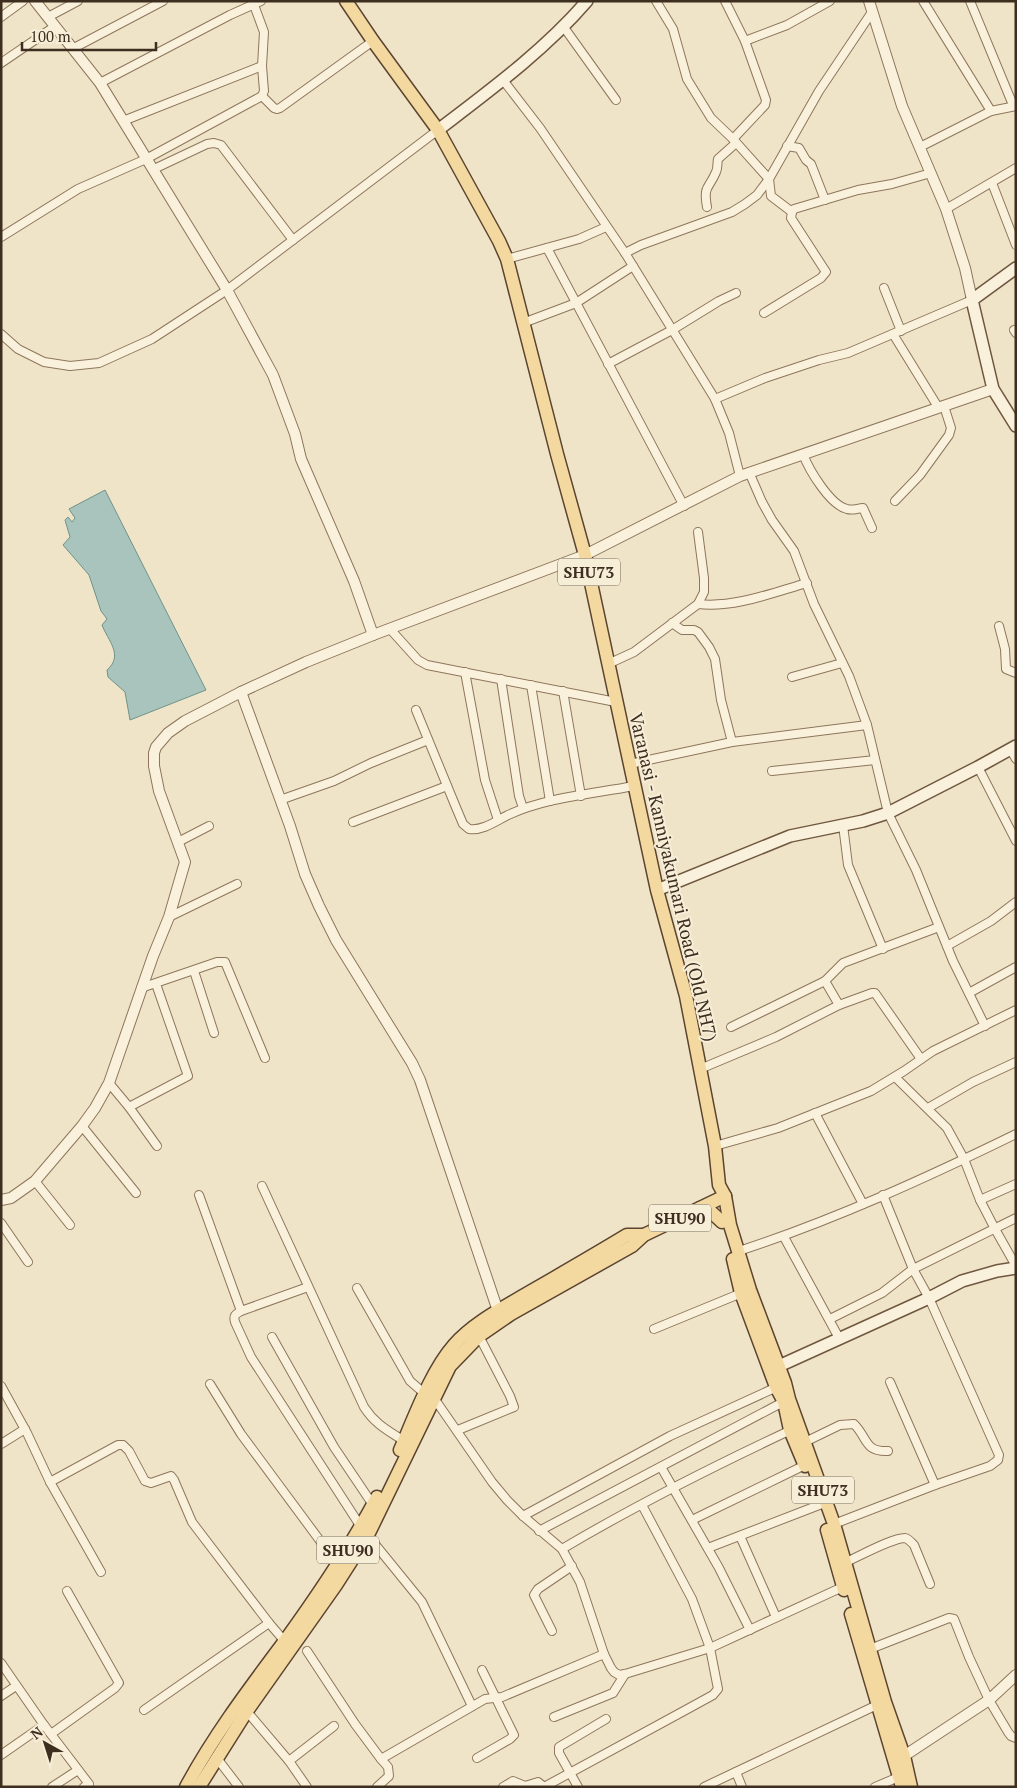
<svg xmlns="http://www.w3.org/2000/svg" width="1017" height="1788" font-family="'PT Serif',serif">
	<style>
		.water { fill: #a9c4bc; stroke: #6f938a }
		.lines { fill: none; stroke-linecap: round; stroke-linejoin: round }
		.minor-casing { stroke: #8d765c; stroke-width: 10 }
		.tertiary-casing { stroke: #8d765c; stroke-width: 12 }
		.secondary-casing { stroke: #6f573f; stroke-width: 14 }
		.primary-casing { stroke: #5b4430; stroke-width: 15 }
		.minor { stroke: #faf1dc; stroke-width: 8 }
		.tertiary { stroke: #faf1dc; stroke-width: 10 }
		.secondary { stroke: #faf1dc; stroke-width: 11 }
		.primary { stroke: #f3d9a0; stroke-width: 12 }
		.labels { text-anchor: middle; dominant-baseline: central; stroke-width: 4; stroke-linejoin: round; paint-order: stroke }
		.shield { fill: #f7eed8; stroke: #756857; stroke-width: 1 }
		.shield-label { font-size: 16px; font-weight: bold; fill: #3d2e20 }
		.street-label { font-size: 18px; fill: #3d2e20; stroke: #f7eed8 }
	</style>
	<rect width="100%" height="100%" fill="#f0e4c8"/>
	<path class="water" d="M105 490 206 690 130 720 125 692 108 677 107 670C124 655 108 641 102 625L107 619 101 611 89 575 63 545 70 537 65 520 68 517 72 522 75 518 69 509Z"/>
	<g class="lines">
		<defs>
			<g id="minor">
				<polyline points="656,1 673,29 687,79 711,118 733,139 769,179 771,196 792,212"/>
				<polyline points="725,1 745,41 787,25 830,1"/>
				<polyline points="923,1 991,111"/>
				<polyline points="970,1 1013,105"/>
				<polyline points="1,17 23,1"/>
				<polyline points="48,17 78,1"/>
				<polyline points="563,26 616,100"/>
				<polyline points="72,49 163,1"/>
				<polyline points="1,63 54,27"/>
				<polyline points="503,80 540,128 625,253 715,399 729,433 740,476"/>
				<polyline points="100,83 230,15 261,1"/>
				<polyline points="262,96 274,108 277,109 280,108 373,41"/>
				<polyline points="123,121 262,66"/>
				<polyline points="733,139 765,105 766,100 745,41"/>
				<polyline points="787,146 799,148 806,160 811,164 825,200"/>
				<polyline points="920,147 991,111 1016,106"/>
				<polyline points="154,169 207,144 214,143 221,145 293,240"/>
				<polyline points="992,183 1016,245"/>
				<path d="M707 207C703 185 709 189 716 172 718 168 717 164 718 159L736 143"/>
				<polyline points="946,209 1016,168"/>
				<polyline points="1,237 78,189 146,159 262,96 264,91 262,66 264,32 254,5"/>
				<polyline points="547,248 684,506"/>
				<polyline points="625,253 641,245 732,212 745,204 757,195 769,179 819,91 872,12"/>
				<polyline points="507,259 579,239 606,227"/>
				<polyline points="884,288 901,331"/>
				<polyline points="764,313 821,278 826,272 791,218 792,212 794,209 858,190 892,184 931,173"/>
				<polyline points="523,323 576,303 633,266"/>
				<polyline points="1014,330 1016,333"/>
				<polyline points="1,334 18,349 44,362 70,366 99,363 152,339 227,290 438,130"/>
				<polyline points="893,334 938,407"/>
				<polyline points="608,364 672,330 719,301 736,293"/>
				<polyline points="715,399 765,378 819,360 848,353 972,300"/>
				<path d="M803 454C809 470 830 505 847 509 853 511 858 508 863 508L872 528"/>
				<polyline points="749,472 762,502 772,520 794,551 814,604 849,676 867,725 888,813 916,870 953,961 985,1026"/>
				<polyline points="895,501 920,475 949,435 951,428 944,406"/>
				<path d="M698 604C734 608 772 593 807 583"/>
				<polyline points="672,623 682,630 694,630 698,632 709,647 715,659 721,700 732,742"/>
				<polyline points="999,626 1005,649 1006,669 1016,673"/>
				<polyline points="390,629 418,660 427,665 616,702"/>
				<polyline points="608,664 634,652 698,604 704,592 704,578 698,532"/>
				<polyline points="465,672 485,780 498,820"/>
				<polyline points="792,677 842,663"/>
				<polyline points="501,679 519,796 523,808"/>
				<polyline points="531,685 550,801"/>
				<polyline points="563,691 581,796"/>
				<path d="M416 710 455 805 463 824 469 829C483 831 496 821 508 815 547 797 592 794 634 786"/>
				<polyline points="1010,749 1016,759"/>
				<polyline points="630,764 732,742 867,725"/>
				<polyline points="978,767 1016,841"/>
				<polyline points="772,771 875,760"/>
				<polyline points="280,800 334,781 371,763 428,740"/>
				<polyline points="353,822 447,786"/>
				<polyline points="843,825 848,865 883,949"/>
				<polyline points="178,842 209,826"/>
				<polyline points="169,917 237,884"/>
				<polyline points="947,946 991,921 1016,902"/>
				<polyline points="194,971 214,1033"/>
				<polyline points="825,981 839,1005"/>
				<polyline points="141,988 217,962 225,962 265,1058"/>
				<polyline points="969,993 1016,967"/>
				<polyline points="731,1027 825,981 843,963 939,927"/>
				<polyline points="700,1069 776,1037 839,1005 872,993 875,993 921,1059"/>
				<polyline points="895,1077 947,1128 964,1159 980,1200 995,1229 1016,1266"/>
				<polyline points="109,1083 129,1107 157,1146"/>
				<polyline points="129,1107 188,1076 156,984"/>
				<polyline points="928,1108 973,1082 1016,1062"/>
				<polyline points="815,1113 863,1204"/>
				<polyline points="82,1126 136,1193"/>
				<polyline points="715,1146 778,1128 871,1091 904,1071 933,1051 1016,1010"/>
				<polyline points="35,1181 70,1225"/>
				<path d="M262 1186 364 1407C375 1424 387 1430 404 1441"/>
				<polyline points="199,1195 241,1311"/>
				<polyline points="980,1200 1016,1184"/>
				<polyline points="1,1223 28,1262"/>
				<polyline points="784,1237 839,1338"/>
				<path d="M739 1251C834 1220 926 1178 1016 1134"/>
				<path d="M308 1287 241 1311C236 1314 233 1315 235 1322L251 1357 361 1527 422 1602 472 1706"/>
				<polyline points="357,1288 410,1381 425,1394 434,1398 492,1482 507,1500 523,1516 562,1549 580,1582 604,1654 611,1668 614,1672 619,1675 625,1674 710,1648 847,1585"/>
				<polyline points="830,1319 882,1293 913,1269 1016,1218"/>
				<polyline points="654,1329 744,1292"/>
				<polyline points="272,1337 334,1447 373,1505"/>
				<polyline points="890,1382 935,1485"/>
				<polyline points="210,1384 241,1434 338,1565"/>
				<polyline points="1,1386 27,1433 50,1482 101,1572"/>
				<polyline points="458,1430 514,1407 510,1396 479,1336"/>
				<path d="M805 1442 840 1425 854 1424C868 1438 864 1452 888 1451"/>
				<polyline points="1,1444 25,1429"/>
				<polyline points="661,1467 719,1568 750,1630"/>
				<polyline points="50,1482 118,1445 123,1445 129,1451 145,1481 151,1483 171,1476 174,1480 192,1522 198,1530 269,1623 287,1644"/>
				<polyline points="523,1516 670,1436 779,1386"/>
				<polyline points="692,1520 799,1468"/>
				<polyline points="834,1524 935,1485 990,1466 998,1460 999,1455 929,1298 913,1269 883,1195"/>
				<polyline points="539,1531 785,1401"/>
				<polyline points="740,1536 776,1617"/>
				<polyline points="708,1548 827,1502"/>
				<path d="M562 1549C636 1505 714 1466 793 1429"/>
				<path d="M846 1562C858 1557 892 1538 905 1538 909 1539 911 1542 914 1545L930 1584"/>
				<polyline points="552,1631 534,1595 538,1589 572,1566"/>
				<polyline points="870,1649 949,1618 954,1619 969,1657 989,1700 1008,1732 1011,1736 1016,1738"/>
				<polyline points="307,1651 355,1724 381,1759"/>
				<polyline points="1,1663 44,1725"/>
				<polyline points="1,1696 16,1686"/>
				<polyline points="244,1708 289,1761 307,1787"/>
				<polyline points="144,1710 269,1623"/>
				<polyline points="554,1717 613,1693 625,1674"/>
				<polyline points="51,1734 115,1688 119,1683 67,1591"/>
				<polyline points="1,1755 44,1725 89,1784 84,1787"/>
				<polyline points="216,1757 239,1787"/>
				<polyline points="477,1758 510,1739 514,1735 482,1670"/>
				<polyline points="289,1761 334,1726"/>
				<polyline points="736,1772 742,1787"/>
				<polyline points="52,1787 78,1770"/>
				<polyline points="377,1787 389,1776 388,1767 381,1759 485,1699 502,1697 604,1654"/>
				<polyline points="503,1787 513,1781 525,1786 538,1782 543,1786"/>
				<polyline points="544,1787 682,1712 713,1695 718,1689 710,1648 692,1599 642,1505"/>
				<polyline points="578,1787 559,1753 559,1747 606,1719"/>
				<polyline points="704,1787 877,1705"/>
				<polyline points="875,1787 901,1776"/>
			</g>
			<g id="tertiary">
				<polyline points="35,1 100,83 227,290 273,375 295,434 301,459 354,581 373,635"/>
				<polyline points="869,1 902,106 946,209 965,268 972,300"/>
				<polyline points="241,692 290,826 305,874 319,906 336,940 412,1063 420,1080 498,1311"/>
				<polyline points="1,1200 11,1198 35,1181 82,1126 95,1108 109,1083 153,956 169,917 185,862 159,791 154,766 154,753 156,747 168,733 185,721 241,692 306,662 373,635 585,555 740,476 993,389"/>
				<polyline points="904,1756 989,1700 1016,1675"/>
			</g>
			<g id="secondary">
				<path d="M438 130C489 91 545 50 587 1"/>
				<polyline points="1016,268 972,300 993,389 1016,426"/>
				<polyline points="657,890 790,836 863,821 888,813 978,767 1016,746"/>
				<polyline points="779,1366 929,1298 962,1281 997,1271 1016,1268"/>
			</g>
			<g id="primary">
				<polyline points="346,1 373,41 438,130 499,241 507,259 557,454 585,555 657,890 686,996 715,1146 719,1185 725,1196 730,1225 750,1290 785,1383 789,1399 834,1524 885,1702 904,1756 911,1787"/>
				<polyline points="700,1208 708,1209 722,1222"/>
				<polyline points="733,1259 741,1293 776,1387 784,1402 790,1430 805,1466"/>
				<path d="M400 1450C414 1418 431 1371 454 1345 473 1323 503 1308 528 1293 561 1274 594 1255 627 1235H644"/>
				<polyline points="827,1530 844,1590"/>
				<polyline points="851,1614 902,1787"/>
				<path d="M186 1787C214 1735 249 1689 284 1642 318 1595 350 1548 377 1497"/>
				<polyline points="199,1787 247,1711 336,1585 368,1535 450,1366 479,1336 511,1314 632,1246 644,1235 725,1196"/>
			</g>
		</defs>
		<use href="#minor" class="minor-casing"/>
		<use href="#tertiary" class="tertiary-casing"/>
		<use href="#secondary" class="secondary-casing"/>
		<use href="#primary" class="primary-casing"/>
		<use href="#minor" class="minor"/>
		<use href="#tertiary" class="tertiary"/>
		<use href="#secondary" class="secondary"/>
		<use href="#primary" class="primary"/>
	</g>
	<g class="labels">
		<g class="shield">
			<rect x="558" y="558.5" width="62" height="27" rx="4"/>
			<rect x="649" y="1204.5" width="62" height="27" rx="4"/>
			<rect x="792" y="1476.5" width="62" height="27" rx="4"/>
			<rect x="317" y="1536.5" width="62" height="27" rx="4"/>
		</g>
		<g class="shield-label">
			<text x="589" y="572">SHU73</text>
			<text x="680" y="1218">SHU90</text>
			<text x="823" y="1490">SHU73</text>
			<text x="348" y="1550">SHU90</text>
		</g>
		<g class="street-label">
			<text transform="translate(674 877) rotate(77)">Varanasi - Kanniyakumari Road (Old NH7)</text>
		</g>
	</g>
	<rect width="1017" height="1788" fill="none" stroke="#3d2e20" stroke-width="5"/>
	<g transform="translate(45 1743) rotate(321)" stroke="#f7eed8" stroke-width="4" paint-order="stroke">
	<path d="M0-4L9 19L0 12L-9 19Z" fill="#3d2e20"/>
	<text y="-8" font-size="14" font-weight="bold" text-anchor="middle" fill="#3d2e20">N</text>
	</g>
	<path d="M22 42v8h134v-8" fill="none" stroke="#3d2e20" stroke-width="2.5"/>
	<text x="30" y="42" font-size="15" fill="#3d2e20" stroke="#f7eed8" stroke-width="4" paint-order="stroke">100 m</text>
</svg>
